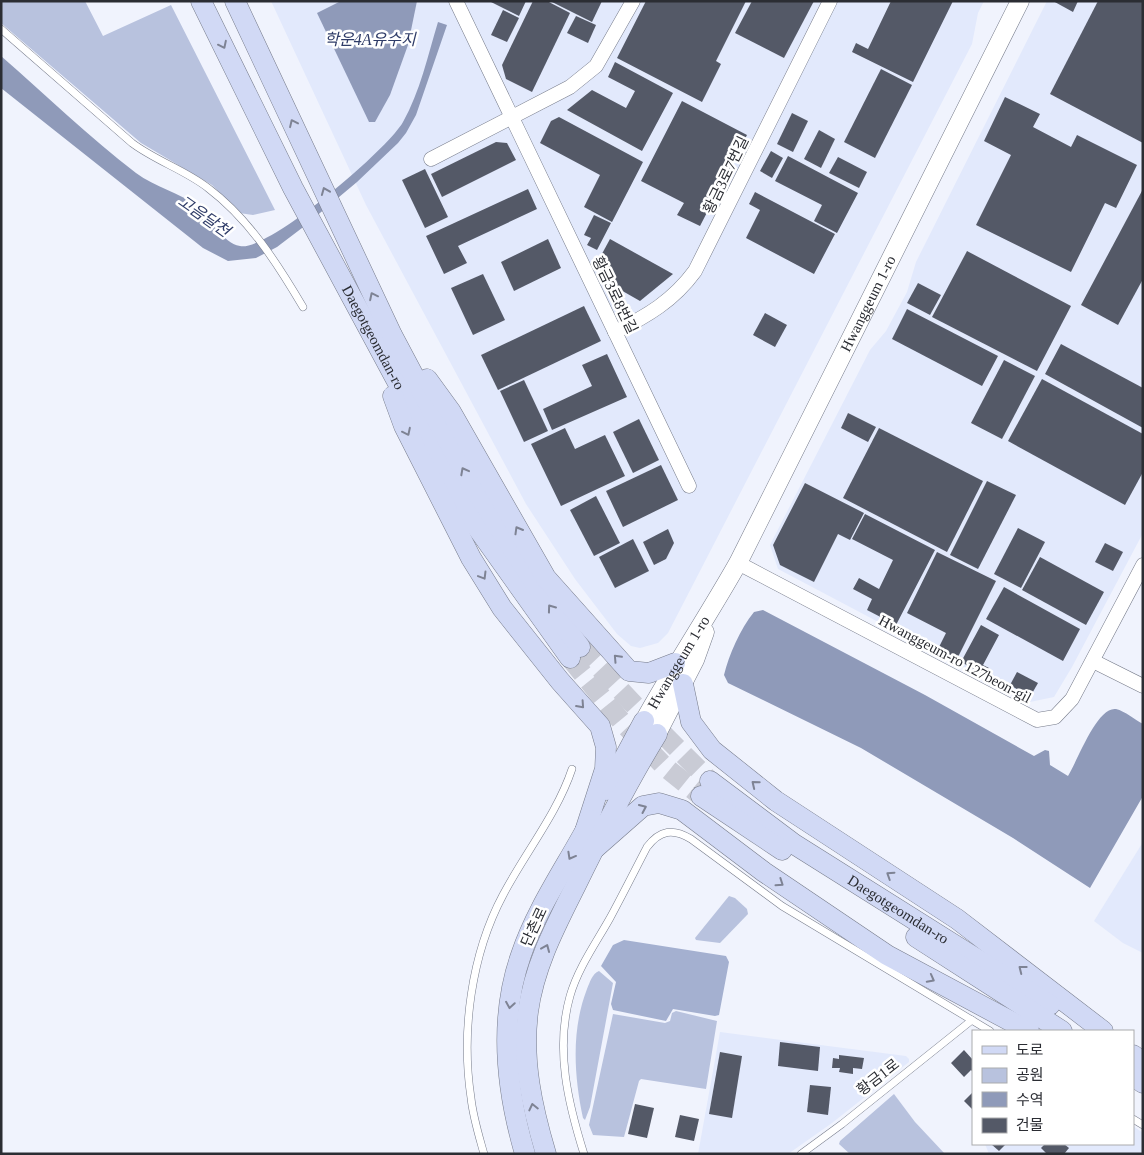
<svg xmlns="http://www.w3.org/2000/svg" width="1144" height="1155" font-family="'Times New Roman','Noto Sans KR',serif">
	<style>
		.built { fill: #e2e9fc }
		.green { fill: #b8c2de }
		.forest { fill: #a4b0d0 }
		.water { fill: #8f9ab9 }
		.building { fill: #545967 }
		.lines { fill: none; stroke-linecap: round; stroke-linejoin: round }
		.secondary-tunnel { stroke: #c9cbd5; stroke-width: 20; stroke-dasharray: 20 10; stroke-linecap: butt }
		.service-casing { stroke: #767b8a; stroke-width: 8 }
		.minor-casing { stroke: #767b8a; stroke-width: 15 }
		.tertiary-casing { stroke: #767b8a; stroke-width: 19 }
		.secondary-casing { stroke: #767b8a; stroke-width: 21 }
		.service { stroke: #fff; stroke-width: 7 }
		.minor { stroke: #fff; stroke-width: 14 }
		.tertiary { stroke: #fff; stroke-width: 18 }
		.secondary { stroke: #d1d9f5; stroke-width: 20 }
		.oneway { stroke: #7e8394 }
		.labels { text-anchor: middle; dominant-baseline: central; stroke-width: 5; stroke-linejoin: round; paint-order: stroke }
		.street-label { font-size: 15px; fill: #2b2d33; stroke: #fff }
		.water-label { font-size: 16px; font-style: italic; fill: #2f3c68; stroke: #fff }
	</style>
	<rect width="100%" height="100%" fill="#f0f3fd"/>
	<g class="built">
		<polygon points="271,1 984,1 978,13 972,44 668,633 658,643 640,648 631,646 617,634 575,579 526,504 366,205"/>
		<polygon points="1047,1 1143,1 1143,533 1072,667 1054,697 1030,702 778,569 770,545 870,350 886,331 907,292 916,262"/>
		<polygon points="1143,842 1143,953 1123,943 1094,921"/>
		<polygon points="720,1032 906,1056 909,1059 909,1062 832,1123 788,1154 698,1154"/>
		<polygon points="1133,1126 1143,1133 1143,1154 989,1154 985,1144 1133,1144"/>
	</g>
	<g class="green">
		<polygon points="1,1 85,1 103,36 171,5 275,210 253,215 239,213 212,185 141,143 1,23"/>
		<polygon points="729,896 735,898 747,909 748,914 720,943 696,940 695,938"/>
		<path d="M599 971 613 983 590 1107 585 1120 583 1118C574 1076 571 1030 587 989 590 982 592 974 599 971Z"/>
		<polygon points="676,1011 717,1021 706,1089 641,1079 639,1081 624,1137 593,1135 589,1125 613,1014 665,1023 670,1021 672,1013"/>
		<polygon points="894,1094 915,1122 945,1154 850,1154 839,1144 840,1141"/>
	</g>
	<polygon class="forest" points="624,940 726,956 729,962 719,1015 715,1016 673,1009 666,1021 613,1010 611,1004 616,982 601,966 613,945"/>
	<g class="water">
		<polygon points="341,1 417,1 408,45 390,95 375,122 369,122 317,13"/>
		<path d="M438 22 447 25 416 115 406 133 398 143 357 182 302 228 277 247 256 258 228 261 203 248 1 88V56C46 95 89 137 136 173 155 187 180 193 199 207 212 218 222 243 240 246 268 252 388 149 403 122 420 92 428 55 438 22Z"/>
		<path d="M763 610 925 695 1034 756 1045 750 1049 751 1050 765 1068 776C1077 762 1097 706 1116 709 1125 711 1135 720 1143 724V796L1090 888 1013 838 861 748 728 683 724 675C729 655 740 629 754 612Z"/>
	</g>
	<g class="building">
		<polygon points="489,1 526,1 519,16"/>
		<polygon points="533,1 547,1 570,13 532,92 506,79 502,65"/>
		<polygon points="550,1 602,1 592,22"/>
		<polygon points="646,1 746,1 716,61 721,64 702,102 617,58"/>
		<polygon points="752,1 814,1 784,58 735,33"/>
		<polygon points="891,1 953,1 913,82 852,52 856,43 868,49"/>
		<polygon points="1053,1 1078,1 1073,12"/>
		<polygon points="1098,1 1143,1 1143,143 1050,94"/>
		<polygon points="503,10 519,18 507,42 491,35"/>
		<polygon points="576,16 596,25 588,43 567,33"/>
		<polygon points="615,62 673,93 642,151 567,110 592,90 626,108 635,91 608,77"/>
		<polygon points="881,69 912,85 875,158 844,142"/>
		<polygon points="1005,97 1040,114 1033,127 1071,147 1077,135 1137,165 1116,208 1105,203 1071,272 976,225 1011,155 984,141"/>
		<polygon points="682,101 747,135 700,226 677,215 684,203 641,181"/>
		<polygon points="792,113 808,121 793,152 777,144"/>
		<polygon points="559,117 643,162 612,222 584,207 600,175 540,143 551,121"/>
		<polygon points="819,130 835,139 821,168 804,159"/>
		<polygon points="496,142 507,143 516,160 442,197 431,174"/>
		<polygon points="771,151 783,158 772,178 760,171"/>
		<polygon points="788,156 858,193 837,233 814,221 822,205 775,181"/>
		<polygon points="838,157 867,172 859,188 829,173"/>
		<polygon points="425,169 448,217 425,228 402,180"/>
		<polygon points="528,189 537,209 458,246 467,263 444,274 426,236"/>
		<polygon points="1143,189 1143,279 1118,325 1081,305"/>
		<polygon points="755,192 835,234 814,274 746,238 760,210 749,204"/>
		<polygon points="594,215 611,223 597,250 587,245 591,238 584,235"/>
		<polygon points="548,239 561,268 514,291 501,262"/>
		<polygon points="610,239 673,274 640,301 605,281 597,263"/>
		<polygon points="967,251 1071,306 1037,371 932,317"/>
		<polygon points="483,274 505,320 473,335 451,288"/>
		<polygon points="918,283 941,295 930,315 907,303"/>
		<polygon points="584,306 601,341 498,390 481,355"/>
		<polygon points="907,309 998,356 982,386 892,339"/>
		<polygon points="765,313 787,325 775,347 753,335"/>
		<polygon points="1061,344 1143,388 1143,428 1045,374"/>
		<polygon points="607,354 627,397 552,430 543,409 592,386 582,365"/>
		<polygon points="1004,360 1035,376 1002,439 971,423"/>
		<polygon points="1042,379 1143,434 1143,472 1125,505 1008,441"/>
		<polygon points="524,380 548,431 524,442 500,391"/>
		<polygon points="848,413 876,427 868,442 841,428"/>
		<polygon points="639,419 659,460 633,473 613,432"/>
		<polygon points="565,428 575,449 605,435 625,476 561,506 531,444"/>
		<polygon points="879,428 983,481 947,552 843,498"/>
		<polygon points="661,465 678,500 623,527 606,491"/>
		<polygon points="987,481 1016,495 978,569 950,555"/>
		<polygon points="805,483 864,513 850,540 838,534 814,582 780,565 773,545"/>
		<polygon points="596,496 620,543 594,556 570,510"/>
		<polygon points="865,514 935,550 896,625 867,610 872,599 853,589 859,578 879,589 893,560 852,539"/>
		<polygon points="1018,528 1045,542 1021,588 994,574"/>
		<polygon points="668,529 674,543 666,559 654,565 643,542"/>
		<polygon points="633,539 649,571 615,588 599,557"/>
		<polygon points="1105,543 1123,552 1113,571 1095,562"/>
		<polygon points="937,552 996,581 957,659 938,649 946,633 907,613"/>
		<polygon points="1040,557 1104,592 1086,625 1022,590"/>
		<polygon points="1004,587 1080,629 1063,661 986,619"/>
		<polygon points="981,625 999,635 983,665 989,668 985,675 961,662"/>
		<polygon points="1017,672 1038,683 1030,697 1010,685"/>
		<polygon points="780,1042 820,1047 818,1071 778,1066"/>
		<polygon points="964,1050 973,1060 973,1072 971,1070 964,1077 951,1063"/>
		<polygon points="720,1052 742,1056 732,1118 709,1114"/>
		<polygon points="839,1055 864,1058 862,1069 853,1068 853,1074 839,1072 840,1068 832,1068 833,1058 839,1059"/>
		<polygon points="810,1085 831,1087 828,1115 807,1112"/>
		<polygon points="973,1092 973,1110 964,1101"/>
		<polygon points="635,1104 654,1108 647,1138 628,1134"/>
		<polygon points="680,1115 699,1119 694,1141 675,1137"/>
		<polygon points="991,1144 1006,1144 999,1151"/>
		<polygon points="1045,1144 1064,1144 1069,1148 1064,1154 1047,1154 1041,1148"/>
	</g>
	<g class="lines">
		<g class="secondary-tunnel">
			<polyline points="580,647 639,710 710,781"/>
			<polyline points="570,658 622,722 664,766 701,796"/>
		</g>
		<defs>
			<g id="service">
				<path d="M1 29 132 143C156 161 185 170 208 188 249 219 277 263 303 307"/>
				<polyline points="1133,1119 1143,1125"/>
				<path d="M484 1154C479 1136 473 1117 471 1098 461 1032 471 955 503 895 525 853 557 814 572 769"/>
				<path d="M584 1154C568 1103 555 1049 570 996 578 968 596 943 610 918 623 894 635 870 647 847 660 830 673 828 691 839L782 906 990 1031"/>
				<polyline points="801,1154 842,1124 972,1020"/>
			</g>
			<g id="minor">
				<polyline points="456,1 689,486"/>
				<polyline points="431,159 570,87 596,66 633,1"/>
				<path d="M615 332C647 316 673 301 695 271L830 1"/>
				<polyline points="738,563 1037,720 1055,717 1072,699 1143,565"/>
				<polyline points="1093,661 1143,686"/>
			</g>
			<g id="tertiary">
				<path id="s1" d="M644 721C674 667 708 616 738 563L1020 1"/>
				<polyline points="657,734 695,660 705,632"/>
			</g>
			<g id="secondary">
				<path id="s2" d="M201 1 293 188 471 519 570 658"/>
				<polyline points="235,1 392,335 469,480 548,604 580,647"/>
				<polyline points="427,379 451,412 546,578 629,671 649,673 675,663"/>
				<polyline points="393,396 404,426 471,558 502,608 560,681 600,726 606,747 605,769 585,831"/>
				<polyline points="683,684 691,722 712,750 776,801 957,919 1103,1031"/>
				<path id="s3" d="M710 781 794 844 1050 1005"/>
				<polyline points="607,790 644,721"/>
				<polyline points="701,796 782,850"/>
				<polyline points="593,850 643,806 659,803 682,810 764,872 887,955 1029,1031"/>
				<polyline points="916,937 1062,1031"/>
				<polyline points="1133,1055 1143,1062"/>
				<polyline points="1133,1076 1143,1083"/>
				<path d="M525 1154C506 1089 498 1020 521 955 537 907 568 864 591 820"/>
				<path d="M546 1154C532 1107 522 1061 528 1012 534 966 556 925 576 885 601 834 627 783 657 734"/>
			</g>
		</defs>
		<use href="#service" class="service-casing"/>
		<use href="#minor" class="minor-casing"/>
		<use href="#tertiary" class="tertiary-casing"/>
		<use href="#secondary" class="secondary-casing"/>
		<use href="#service" class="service"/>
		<use href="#minor" class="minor"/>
		<use href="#tertiary" class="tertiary"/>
		<use href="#secondary" class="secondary"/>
	</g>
	<defs><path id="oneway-chevron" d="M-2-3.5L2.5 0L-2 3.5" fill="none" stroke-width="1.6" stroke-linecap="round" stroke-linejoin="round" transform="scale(1.25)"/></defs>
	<g class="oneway">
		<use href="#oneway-chevron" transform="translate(223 45) rotate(64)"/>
		<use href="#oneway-chevron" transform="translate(293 123) rotate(-115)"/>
		<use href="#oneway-chevron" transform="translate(325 191) rotate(-112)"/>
		<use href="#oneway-chevron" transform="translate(373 296) rotate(-116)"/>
		<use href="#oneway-chevron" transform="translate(407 432) rotate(64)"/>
		<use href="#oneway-chevron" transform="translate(464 471) rotate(-118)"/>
		<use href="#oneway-chevron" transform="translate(518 530) rotate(-120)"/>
		<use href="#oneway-chevron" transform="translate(483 576) rotate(59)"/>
		<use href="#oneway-chevron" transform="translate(551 608) rotate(-126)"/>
		<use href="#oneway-chevron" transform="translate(617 658) rotate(-133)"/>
		<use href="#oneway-chevron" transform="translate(581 705) rotate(48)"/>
		<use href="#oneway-chevron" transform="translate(755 784) rotate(-141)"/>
		<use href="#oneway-chevron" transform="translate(643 808) rotate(-24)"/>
		<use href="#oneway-chevron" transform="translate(571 856) rotate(119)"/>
		<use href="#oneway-chevron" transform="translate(890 875) rotate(-147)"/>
		<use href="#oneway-chevron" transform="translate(780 883) rotate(34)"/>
		<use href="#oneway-chevron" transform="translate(546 948) rotate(-67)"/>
		<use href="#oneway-chevron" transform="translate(1022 969) rotate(-142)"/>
		<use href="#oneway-chevron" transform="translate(931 979) rotate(28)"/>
		<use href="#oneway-chevron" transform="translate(510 1005) rotate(99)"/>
		<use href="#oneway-chevron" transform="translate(533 1107) rotate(-103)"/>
	</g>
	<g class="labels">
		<g class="street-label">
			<text transform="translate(726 175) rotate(-64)">황금3로7번길</text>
			<text transform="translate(615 295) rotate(64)">황금3로8번길</text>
			<text stroke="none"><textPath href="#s1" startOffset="474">Hwanggeum 1-ro</textPath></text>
			<text stroke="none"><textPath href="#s2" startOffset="378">Daegotgeomdan-ro</textPath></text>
			<text transform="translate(955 659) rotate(28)">Hwanggeum-ro 127beon-gil</text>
			<text stroke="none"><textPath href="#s1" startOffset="68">Hwanggeum 1-ro</textPath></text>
			<text stroke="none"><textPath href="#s3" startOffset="228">Daegotgeomdan-ro</textPath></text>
			<text transform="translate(534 927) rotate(-65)">단촌로</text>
			<text transform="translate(878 1077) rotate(-38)">황금1로</text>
		</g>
		<g class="water-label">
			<text x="370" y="39">학운4A유수지</text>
			<text transform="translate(204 216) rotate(35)">고음달천</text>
		</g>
	</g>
	<rect width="1144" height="1155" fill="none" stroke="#2b2d33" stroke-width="5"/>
	<rect x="972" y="1030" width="162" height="115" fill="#ffffff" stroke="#aaabad"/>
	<rect x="982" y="1046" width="25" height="8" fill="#d1d9f5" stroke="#aaabad"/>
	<text x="1016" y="1055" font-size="15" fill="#2b2d33">도로</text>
	<rect x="982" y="1068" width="25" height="15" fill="#b8c2de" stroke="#aaabad"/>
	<text x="1016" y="1080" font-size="15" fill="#2b2d33">공원</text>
	<rect x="982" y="1092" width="25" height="15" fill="#8f9ab9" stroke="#aaabad"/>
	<text x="1016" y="1105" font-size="15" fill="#2b2d33">수역</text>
	<rect x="982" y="1118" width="25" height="15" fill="#545967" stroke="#aaabad"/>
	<text x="1016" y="1130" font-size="15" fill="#2b2d33">건물</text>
</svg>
